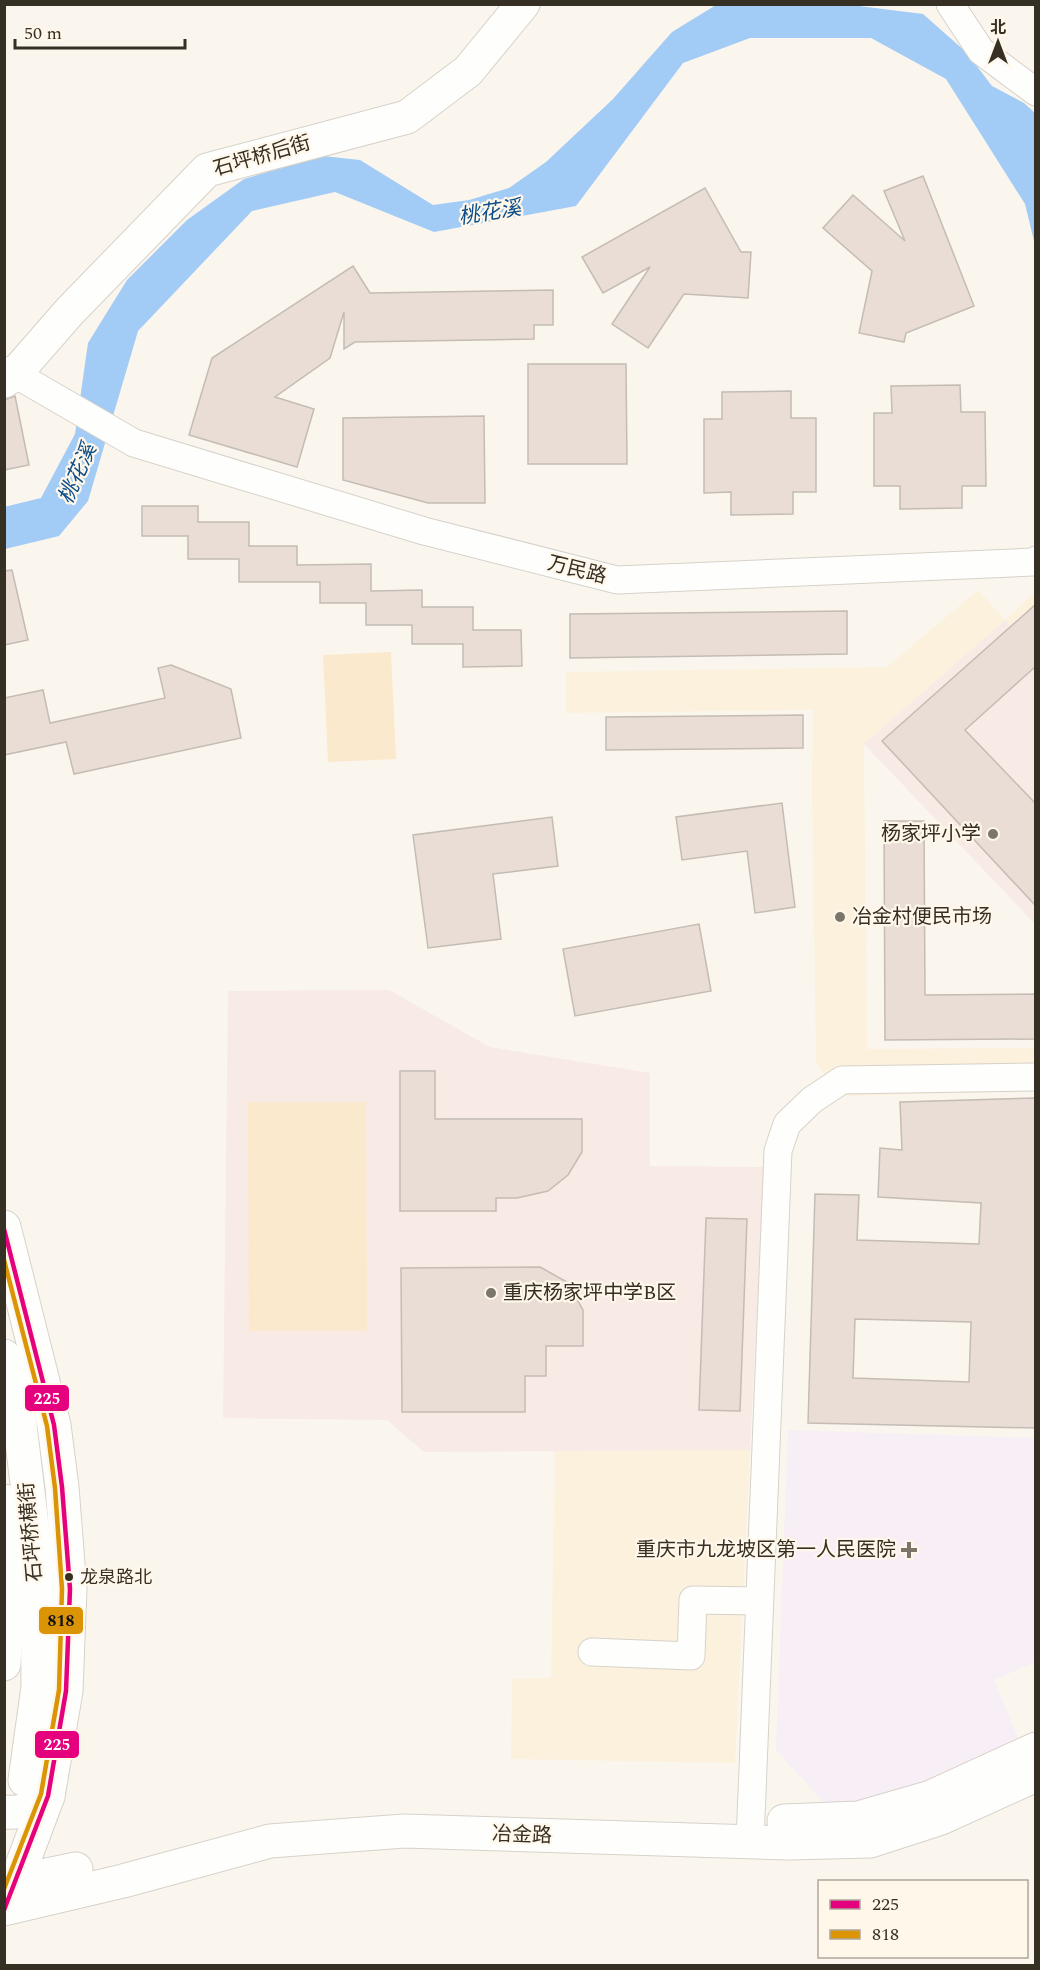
<svg xmlns="http://www.w3.org/2000/svg" width="1040" height="1970" font-family="Spectral,'Noto Sans SC',serif">
	<style>
		.built { fill: #fcf1dc }
		.education { fill: #f8eae5 }
		.medical { fill: #f7eef6 }
		.green { fill: #fae9cc }
		.water { fill: #a2cbf5 }
		.building { fill: #e9ddd5; stroke: #c4bcb5; stroke-width: 1.5; fill-rule: evenodd }
		.lines { fill: none; stroke-linecap: round; stroke-linejoin: round }
		.street-casing { stroke: #d7d2c9; stroke-width: 29 }
		.secondary-casing { stroke: #d7d2c9; stroke-width: 35 }
		.primary-casing { stroke: #d7d2c9; stroke-width: 35 }
		.street { stroke: #fefefc; stroke-width: 27 }
		.secondary { stroke: #fefefc; stroke-width: 33 }
		.primary { stroke: #fefefc; stroke-width: 33 }
		.bus-1-casing { stroke: #fef7ea; stroke-width: 9 }
		.bus-2-casing { stroke: #fef7ea; stroke-width: 9 }
		.bus-1 { stroke: #e5007d; stroke-width: 4.5 }
		.bus-2 { stroke: #da9405; stroke-width: 4.5 }
		.poi-dot { fill: #7b756a; stroke: #fef7ea; stroke-width: 2 }
		.bus-dot { fill: #362f23; stroke: #fef7ea; stroke-width: 2 }
		.labels { text-anchor: middle; dominant-baseline: central; stroke-width: 4.5; stroke-linejoin: round; paint-order: stroke }
		.bus-label { font-size: 18px; fill: #362f23; stroke: #fef7ea; text-anchor: start }
		.street-label { font-size: 20px; fill: #362f23; stroke: #fef7ea }
		.poi-label { font-size: 20px; fill: #362f23; stroke: #fef7ea; text-anchor: end }
		.water-label { font-size: 21px; font-style: italic; fill: #0d4e88; stroke: #fef7ea }
		.line-badge { stroke: #fef7ea; stroke-width: 2 }
		.badge-label { font-size: 16px; text-anchor: middle; font-weight: bold; fill: #fff }
		.pale-badge-label { font-size: 16px; text-anchor: middle; font-weight: bold; fill: #111 }
	</style>
	<rect width="100%" height="100%" fill="#faf6ee"/>
	<g class="built">
		<polygon points="978,590 1005,620 1035,592 1035,653 1005,620 864,744 867,1049 1035,1048 1035,1091 844,1096 816,1064 812,785 813,710 566,713 566,672 887,667"/>
		<polygon points="750,1450 735,1763 511,1759 512,1679 551,1678 555,1451"/>
	</g>
	<g class="education">
		<polygon points="1005,620 1035,653 1035,924 864,744"/>
		<polygon points="389,990 490,1047 650,1073 650,1166 764,1167 750,1450 424,1452 387,1420 223,1418 228,991"/>
	</g>
	<polygon class="medical" points="788,1430 1035,1438 1035,1662 994,1680 1022,1747 932,1786 854,1804 826,1805 776,1750"/>
	<g class="green">
		<polygon points="391,652 396,759 328,762 323,655"/>
		<polygon points="248,1102 366,1102 367,1331 249,1331"/>
	</g>
	<polygon class="water" points="716,5 851,5 923,14 966,52 992,86 1024,103 1035,113 1035,245 1025,204 946,79 871,38 750,38 683,63 576,206 434,232 335,192 252,211 138,331 88,501 59,536 5,549 4,507 41,498 75,434 88,343 127,280 187,220 244,179 323,156 360,160 433,205 469,200 509,188 546,162 613,99 672,32"/>
	<g class="building">
		<polygon points="923,176 974,306 906,333 904,342 859,333 872,271 823,228 853,195 905,241 884,191"/>
		<polygon points="705,188 741,252 751,252 748,298 684,294 648,348 612,324 650,267 603,293 582,257"/>
		<polygon points="353,266 370,293 553,290 553,325 534,325 534,339 355,342 344,349 344,312 330,358 275,397 314,409 297,467 189,435 212,358"/>
		<polygon points="528,364 626,364 627,464 528,464"/>
		<polygon points="960,385 961,412 985,412 986,486 962,486 962,508 900,509 900,486 874,486 874,413 892,413 891,386"/>
		<polygon points="791,391 791,418 816,418 816,492 793,492 793,514 731,515 731,492 704,493 704,419 722,419 722,392"/>
		<polygon points="15,396 29,465 4,470 4,400"/>
		<polygon points="484,416 485,503 428,503 343,480 343,418"/>
		<polygon points="142,506 198,506 198,522 249,522 249,546 297,546 297,565 371,564 371,591 422,590 422,607 473,607 473,630 521,630 522,666 463,667 463,644 412,644 412,625 366,625 366,603 320,603 320,582 239,582 239,559 188,559 188,536 142,536"/>
		<polygon points="12,570 28,640 4,645 4,571"/>
		<polygon points="1035,605 1035,667 965,730 1035,803 1035,905 882,741"/>
		<polygon points="847,611 847,654 570,658 570,614"/>
		<polygon points="171,665 231,689 241,738 74,774 66,742 4,755 4,698 43,690 50,723 165,698 158,668"/>
		<polygon points="803,715 803,748 606,750 606,717"/>
		<polygon points="782,803 795,907 755,913 747,851 682,860 676,817"/>
		<polygon points="552,817 558,866 493,874 501,939 428,948 413,835"/>
		<polygon points="884,821 924,821 925,995 1035,994 1035,1039 885,1040"/>
		<polygon points="699,924 711,991 575,1016 563,949"/>
		<polygon points="400,1071 435,1071 435,1119 582,1119 582,1152 568,1175 548,1191 517,1198 496,1198 496,1211 400,1211"/>
		<path d="M1035 1098V1428L808 1423 815 1194 859 1195 857 1240 979 1244 981 1203 878 1197 880 1148 902 1150 900 1102ZM855 1319 971 1322 969 1382 853 1378Z"/>
		<polygon points="706,1218 747,1219 740,1411 699,1410"/>
		<polygon points="540,1267 567,1282 583,1310 583,1346 546,1346 546,1376 525,1376 525,1412 402,1412 401,1268"/>
	</g>
	<g class="lines">
		<defs>
			<g id="street">
				<polyline points="950,4 981,51 1036,92"/>
				<polyline points="4,370 15,374 134,443 424,531 617,580 1033,562 1036,560"/>
				<polyline points="592,1652 691,1656 693,1600 759,1601"/>
				<polyline points="750,1842 778,1151 787,1124 812,1100 842,1080 1036,1077"/>
			</g>
			<g id="secondary">
				<polyline points="4,381 15,374 70,311 207,170 407,117 468,71 523,4"/>
				<polyline points="4,1227 54,1425 62,1487 70,1589 66,1691 48,1796 9,1900"/>
				<path d="M4 1812C23 1814 34 1807 48 1796"/>
				<polyline points="784,1821 858,1818 931,1797 1036,1749"/>
				<polyline points="4,1884 76,1869"/>
				<polyline points="4,1909 123,1881 270,1841 404,1831 789,1843 870,1841 941,1818 1036,1775"/>
			</g>
			<g id="primary">
				<polyline points="4,1356 20,1425 37,1567 38,1687 25,1780"/>
				<polyline points="4,1501 10,1565 4,1664"/>
			</g>
		</defs>
		<use href="#street" class="street-casing"/>
		<use href="#secondary" class="secondary-casing"/>
		<use href="#primary" class="primary-casing"/>
		<use href="#street" class="street"/>
		<use href="#secondary" class="secondary"/>
		<use href="#primary" class="primary"/>
		<defs>
			<polyline id="bus-1" points="4,1229 54,1425 62,1487 70,1589 66,1691 48,1796 4,1910"/>
			<polyline id="bus-2" points="4,1260 47,1426 55,1488 62,1589 59,1690 41,1794 4,1889"/>
		</defs>
		<use href="#bus-1" class="bus-1-casing"/>
		<use href="#bus-2" class="bus-2-casing"/>
		<use href="#bus-1" class="bus-1"/>
		<use href="#bus-2" class="bus-2"/>
	</g>
	<g class="poi-dot">
		<circle cx="993" cy="834" r="6"/>
		<circle cx="840" cy="917" r="6"/>
		<circle cx="491" cy="1293" r="6"/>
		<path d="M906 1541h6v6h6v6h-6v6h-6v-6h-6v-6h6z"/>
	</g>
	<circle class="bus-dot" cx="69" cy="1577" r="5"/>
	<g class="labels">
		<g class="bus-label">
			<text x="80" y="1577">龙泉路北</text>
		</g>
		<g class="street-label">
			<text transform="translate(262 156) rotate(-16)">石坪桥后街</text>
			<text transform="translate(577 570) rotate(14)">万民路</text>
			<text transform="translate(31 1532) rotate(-95)">石坪桥横街</text>
			<text transform="translate(522 1835) rotate(2)">冶金路</text>
		</g>
		<g class="poi-label">
			<text x="981" y="834">杨家坪小学</text>
			<text x="852" y="917" text-anchor="start">冶金村便民市场</text>
			<text x="503" y="1293" text-anchor="start">重庆杨家坪中学B区</text>
			<text x="896" y="1550">重庆市九龙坡区第一人民医院</text>
		</g>
		<g class="water-label">
			<text transform="translate(490 213) rotate(-9)">桃花溪</text>
			<text transform="translate(78 474) rotate(-66)">桃花溪</text>
		</g>
	</g>
	<g class="line-badge">
		<rect x="24" y="1384" width="46" height="28" rx="6" fill="#e5007d"/>
		<rect x="38" y="1606" width="46" height="29" rx="6" fill="#da9405"/>
		<rect x="34" y="1730" width="46" height="29" rx="6" fill="#e5007d"/>
	</g>
	<g class="badge-label">
		<text x="47" y="1404">225</text>
		<text x="57" y="1750">225</text>
	</g>
	<g class="pale-badge-label">
		<text x="61" y="1626">818</text>
	</g>
	<rect width="1040" height="1970" fill="none" stroke="#362f23" stroke-width="12"/>
	<rect x="818" y="1880" width="210" height="78" fill="#fef7ea" stroke="#aea79a" stroke-width="1.5"/>
	<rect x="830" y="1900" width="30" height="9" fill="#e5007d" stroke="#aea79a" stroke-width="1.5"/>
	<text x="872" y="1910" font-size="18" fill="#362f23">225</text>
	<rect x="830" y="1930" width="30" height="9" fill="#da9405" stroke="#aea79a" stroke-width="1.5"/>
	<text x="872" y="1940" font-size="18" fill="#362f23">818</text>
	<g transform="translate(998 42)" stroke="#fef7ea" stroke-width="4.5" paint-order="stroke">
	<path d="M0-4.5L10 22L0 15L-10 22Z" fill="#362f23"/>
	<text y="-9" font-size="16" font-weight="bold" text-anchor="middle" fill="#362f23">北</text>
	</g>
	<path d="M15 39v9h170v-9" fill="none" stroke="#362f23" stroke-width="3"/>
	<text x="24" y="39" font-size="18" fill="#362f23" stroke="#fef7ea" stroke-width="4.5" paint-order="stroke">50 m</text>
</svg>
